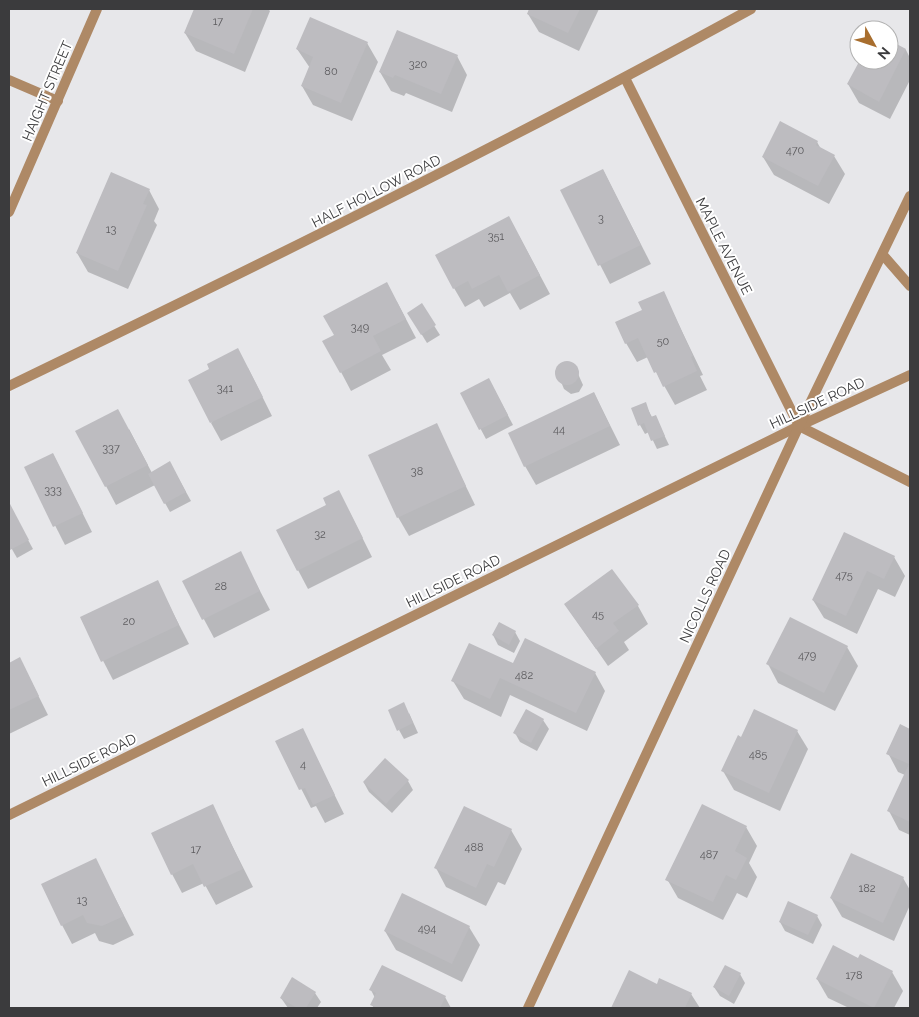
<svg xmlns="http://www.w3.org/2000/svg" width="919" height="1017" font-family="Raleway,sans-serif">
	<style>
		.shadow { fill: #0003 }
		.building { fill: #bdbcc0 }
		.lines { fill: none; stroke-linecap: round; stroke-linejoin: round }
		.service { stroke: #ae8966; stroke-width: 10 }
		.minor { stroke: #ae8966; stroke-width: 10 }
		.tertiary { stroke: #ae8966; stroke-width: 10 }
		.labels { text-anchor: middle; dominant-baseline: central; stroke-width: 4; stroke-linejoin: round; paint-order: stroke }
		.number-label { font-size: 11px; fill: #5c5b5e }
		.street-label { font-size: 14px; fill: #3b3b3d; stroke: #fff }
	</style>
	<rect width="100%" height="100%" fill="#e7e7ea"/>
	<g class="shadow">
		<polygon points="195,9 268,9 270,11 245,72 196,51 185,33"/>
		<polygon points="531,9 599,9 579,51 539,32 528,14"/>
		<polygon points="889,41 906,50 910,58 910,80 890,119 859,103 848,84 861,60 889,60"/>
		<polygon points="367,43 378,62 352,121 313,105 302,86 310,68 297,49"/>
		<polygon points="457,56 467,75 452,112 406,93 404,96 391,91 380,72"/>
		<polygon points="817,142 821,149 834,156 845,174 829,204 774,175 763,157"/>
		<polygon points="603,170 651,264 610,284 562,191"/>
		<polygon points="149,190 159,209 154,221 157,225 128,289 88,272 77,253"/>
		<polygon points="519,236 550,294 520,310 510,293 484,307 479,299 465,307 454,288"/>
		<polygon points="663,292 703,375 700,376 707,390 675,405 648,357 637,362 626,343 643,311"/>
		<polygon points="397,302 416,338 382,355 391,370 351,391 341,372"/>
		<polygon points="421,305 440,335 427,343 414,322"/>
		<polygon points="569,363 575,367 583,385 579,392 571,394 564,389 557,372 561,364"/>
		<polygon points="248,368 272,416 221,441 211,423"/>
		<polygon points="494,389 513,425 486,439 462,394"/>
		<polygon points="594,393 620,445 536,485 525,466"/>
		<polygon points="645,404 652,417 655,416 669,445 657,449 649,432 645,434 640,425"/>
		<polygon points="436,425 475,505 409,536 398,517"/>
		<polygon points="129,429 152,473 175,472 191,501 170,512 155,485 116,505 106,486"/>
		<polygon points="53,454 92,532 65,545 26,468"/>
		<polygon points="9,505 33,549 17,558 9,544"/>
		<polygon points="349,511 372,557 308,589 298,570"/>
		<polygon points="844,534 894,557 905,576 895,597 878,589 857,634 824,618 813,600"/>
		<polygon points="240,553 270,610 214,638 184,582"/>
		<polygon points="157,582 189,644 113,680 81,618"/>
		<polygon points="565,604 638,606 648,624 624,642 629,650 608,666"/>
		<polygon points="790,619 847,647 858,666 835,711 778,683 768,664"/>
		<polygon points="515,632 520,641 514,653 498,645 493,635"/>
		<polygon points="20,659 48,715 9,734 9,664"/>
		<polygon points="514,665 595,673 605,691 587,731 510,695 501,717 464,699 453,681"/>
		<polygon points="409,713 418,733 404,739 399,730"/>
		<polygon points="543,720 549,729 537,751 520,742 515,733"/>
		<polygon points="901,726 910,730 910,835 899,830 889,811 905,775 898,772 888,753"/>
		<polygon points="302,729 344,814 325,823 316,806 311,808 277,741"/>
		<polygon points="797,731 808,749 780,811 734,790 723,771 741,739"/>
		<polygon points="408,781 413,790 392,813 369,792 364,783"/>
		<polygon points="212,806 253,887 216,905 204,883 182,893 172,874"/>
		<polygon points="746,827 757,846 749,863 757,877 747,898 737,893 723,920 678,898 667,879"/>
		<polygon points="511,830 522,849 505,885 498,882 486,906 446,887 436,868"/>
		<polygon points="95,859 134,935 113,945 99,941 95,933 72,944 62,925"/>
		<polygon points="903,878 910,890 910,905 894,941 842,917 831,898"/>
		<polygon points="817,916 822,925 813,944 785,931 780,922"/>
		<polygon points="469,927 480,945 462,982 396,950 385,931"/>
		<polygon points="629,972 657,985 691,994 700,1008 612,1008"/>
		<polygon points="892,972 903,991 894,1008 849,1008 828,998 817,979"/>
		<polygon points="740,974 745,983 734,1004 720,996 714,987"/>
		<polygon points="371,990 445,997 451,1008 374,1008 372,1005 375,998"/>
		<polygon points="315,993 321,1002 317,1008 288,1008 281,998"/>
	</g>
	<g class="building">
		<polygon points="194,9 253,9 234,54 184,33"/>
		<polygon points="529,9 580,9 568,33 527,14"/>
		<polygon points="310,17 368,42 341,103 301,86 313,57 296,49"/>
		<polygon points="397,30 458,55 441,94 395,75 393,78 379,72"/>
		<polygon points="889,40 906,49 879,102 847,84 860,60 889,60"/>
		<polygon points="780,121 818,141 816,145 835,155 818,186 762,157"/>
		<polygon points="603,169 641,245 598,266 560,190"/>
		<polygon points="111,172 150,189 143,204 147,205 118,271 76,253"/>
		<polygon points="509,216 540,275 508,292 499,275 472,289 468,281 453,289 435,255"/>
		<polygon points="387,282 406,319 373,336 381,351 340,373 322,341 334,335 323,316"/>
		<polygon points="664,291 693,356 691,357 697,371 663,387 656,372 654,373 638,338 625,344 615,322 642,310 638,302"/>
		<polygon points="422,303 436,325 421,335 407,313"/>
		<polygon points="238,348 263,397 210,423 188,380 209,369 207,364"/>
		<circle cx="567" cy="373" r="12"/>
		<polygon points="489,378 508,415 479,430 460,393"/>
		<polygon points="594,392 610,426 524,467 508,433"/>
		<polygon points="646,402 651,417 656,415 665,436 651,441 644,423 638,426 631,408"/>
		<polygon points="118,409 148,465 105,487 75,431"/>
		<polygon points="437,423 466,486 397,518 368,455"/>
		<polygon points="53,453 83,513 53,527 24,467"/>
		<polygon points="170,461 186,492 164,504 148,474"/>
		<polygon points="339,490 363,538 297,571 276,530 326,505 323,498"/>
		<polygon points="9,502 29,540 10,550 9,547"/>
		<polygon points="844,532 895,556 884,579 867,571 846,616 812,600"/>
		<polygon points="241,551 260,591 202,620 182,581"/>
		<polygon points="612,569 639,605 613,623 619,631 596,649 564,604"/>
		<polygon points="158,580 179,625 101,662 80,617"/>
		<polygon points="790,617 848,646 824,693 766,664"/>
		<polygon points="499,622 516,631 509,645 492,635"/>
		<polygon points="525,638 596,672 576,713 500,678 490,699 451,681 469,643 513,663"/>
		<polygon points="20,657 39,696 9,710 9,663"/>
		<polygon points="404,702 413,723 397,731 388,710"/>
		<polygon points="526,709 544,719 531,743 513,733"/>
		<polygon points="754,709 798,730 769,793 721,771 738,735 741,737"/>
		<polygon points="900,724 910,729 910,822 887,811 909,764 886,754"/>
		<polygon points="303,728 335,795 313,805 305,788 299,790 275,741"/>
		<polygon points="385,758 409,780 386,804 363,782"/>
		<polygon points="213,804 243,869 204,887 193,864 171,875 151,833"/>
		<polygon points="702,804 747,826 735,851 747,858 736,880 726,875 713,902 665,880"/>
		<polygon points="464,806 512,829 494,867 487,864 476,888 434,868"/>
		<polygon points="851,853 904,877 883,923 830,898"/>
		<polygon points="96,858 124,916 102,926 87,923 83,915 61,926 41,884"/>
		<polygon points="402,893 470,926 452,964 384,931"/>
		<polygon points="788,901 818,915 808,935 779,922"/>
		<polygon points="833,945 858,958 860,954 893,971 874,1008 816,979"/>
		<polygon points="382,965 446,996 440,1008 377,1008 370,1005 376,993 369,990"/>
		<polygon points="725,965 741,973 729,996 713,987"/>
		<polygon points="629,970 657,984 659,978 692,993 685,1008 611,1008"/>
		<polygon points="292,977 316,992 306,1008 297,1008 280,998"/>
	</g>
	<g class="lines">
		<polyline class="service" points="883,255 910,286"/>
		<g class="minor">
			<polyline points="625,78 799,426 910,482"/>
			<polyline points="9,80 58,101"/>
			<polyline points="9,212 97,9"/>
			<polyline points="9,815 799,426 910,375"/>
			<polyline points="528,1008 799,426 910,196"/>
		</g>
		<path class="tertiary" d="M9 386C259 265 507 143 751 9"/>
	</g>
	<g class="labels">
		<g class="number-label">
			<text x="218" y="21">17</text>
			<text x="418" y="64">320</text>
			<text x="331" y="71">80</text>
			<text x="795" y="150">470</text>
			<text x="601" y="218">3</text>
			<text x="111" y="229">13</text>
			<text x="496" y="236">351</text>
			<text x="360" y="327">349</text>
			<text x="663" y="341">50</text>
			<text x="225" y="388">341</text>
			<text x="559" y="429">44</text>
			<text x="111" y="448">337</text>
			<text x="417" y="471">38</text>
			<text x="53" y="490">333</text>
			<text x="320" y="534">32</text>
			<text x="844" y="575">475</text>
			<text x="221" y="586">28</text>
			<text x="598" y="614">45</text>
			<text x="129" y="621">20</text>
			<text x="807" y="655">479</text>
			<text x="524" y="675">482</text>
			<text x="758" y="754">485</text>
			<text x="303" y="764">4</text>
			<text x="474" y="847">488</text>
			<text x="196" y="849">17</text>
			<text x="709" y="854">487</text>
			<text x="867" y="888">182</text>
			<text x="82" y="900">13</text>
			<text x="427" y="928">494</text>
			<text x="854" y="975">178</text>
		</g>
		<g class="street-label">
			<text transform="translate(47 91) rotate(-67)">HAIGHT STREET</text>
			<text transform="translate(376 191) rotate(-27)">HALF HOLLOW ROAD</text>
			<text transform="translate(724 246) rotate(63)">MAPLE AVENUE</text>
			<text transform="translate(817 403) rotate(-25)">HILLSIDE ROAD</text>
			<text transform="translate(453 581) rotate(-26)">HILLSIDE ROAD</text>
			<text transform="translate(705 596) rotate(-65)">NICOLLS ROAD</text>
			<text transform="translate(89 760) rotate(-26)">HILLSIDE ROAD</text>
		</g>
	</g>
	<rect width="919" height="1017" fill="none" stroke="#3b3b3d" stroke-width="20"/>
	<g transform="translate(874 45) rotate(130)"><circle r="24" fill="#ffffff" stroke="#b1b1b1"/>
	<path d="M0-4L9 19L0 12L-9 19Z" fill="#a86e2e"/>
	<text y="-8" font-size="14" font-weight="bold" text-anchor="middle" fill="#3b3b3d">N</text>
	</g>
</svg>
